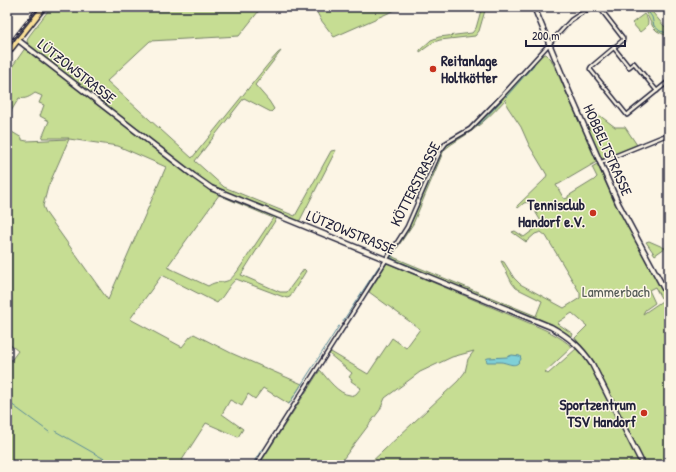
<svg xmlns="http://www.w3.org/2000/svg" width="676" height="472" font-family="'Patrick Hand',sans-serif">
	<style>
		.built { fill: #f5e1cd }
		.green { fill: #c6dd93; stroke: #748067; fill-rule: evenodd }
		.water { fill: #7fd0d7; stroke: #5a8a99 }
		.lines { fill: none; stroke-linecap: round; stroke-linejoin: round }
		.stream { stroke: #5a8a99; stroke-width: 1 }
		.street-casing { stroke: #22223b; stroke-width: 5.5 }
		.secondary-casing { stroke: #22223b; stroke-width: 7 }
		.primary-casing { stroke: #22223b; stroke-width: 7 }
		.street { stroke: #fcf5e5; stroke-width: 2.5 }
		.secondary { stroke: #fcf5e5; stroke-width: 4 }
		.primary { stroke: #fadf96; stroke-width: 4 }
		.rail-casing { stroke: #22223b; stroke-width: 2.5 }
		.rail { stroke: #fcf5e5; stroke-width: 1; stroke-dasharray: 3; stroke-linecap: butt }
		.poi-dot { fill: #c8321e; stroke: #fcf5e5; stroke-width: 1.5 }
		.labels { text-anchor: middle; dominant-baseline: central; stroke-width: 3; stroke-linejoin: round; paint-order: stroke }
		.poi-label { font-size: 15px; font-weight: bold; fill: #22223b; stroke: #fcf5e5; text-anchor: end }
		.street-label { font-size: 15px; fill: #22223b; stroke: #fcf5e5 }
		.park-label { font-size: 15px; fill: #535a55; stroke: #fcf5e5 }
	</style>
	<rect width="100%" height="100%" fill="#fcf5e5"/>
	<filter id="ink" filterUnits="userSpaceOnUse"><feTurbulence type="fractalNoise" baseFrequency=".025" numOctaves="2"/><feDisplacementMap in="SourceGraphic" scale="8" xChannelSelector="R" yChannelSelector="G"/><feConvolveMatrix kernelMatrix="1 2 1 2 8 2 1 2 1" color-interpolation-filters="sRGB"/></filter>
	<g filter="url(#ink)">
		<polygon class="built" points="37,7 39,7 7,48 7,45"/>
		<g class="green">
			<path d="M51 7H262L239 36 150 41 107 81 192 158 269 63 278 53 281 51 255 85 269 101 274 109 271 112 244 98 195 161 224 187 295 216 331 151 336 150 298 224 278 216 241 275 280 292H287L304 269 306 271 290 297 287 298 281 296 236 279C228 286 225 295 217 303L162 275 130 319 182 347 190 337 194 334 231 353 302 384 289 404 263 388 255 399 248 394 242 406 230 400 222 414 243 429 238 437 206 423 182 460 191 465H7V366L18 351 7 342V279L9 277 7 275V129L22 138V140L27 141 68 139 69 138H42L49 121 40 116 44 105 39 103 42 96 35 93C31 96 25 100 19 98L7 118V74L28 44 27 41 29 36ZM69 139 118 146 166 167 108 300 46 213 43 206 48 187ZM219 195 273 218 237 272C234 275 231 280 227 281 218 284 218 280 208 286L167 267Z"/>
			<polygon points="314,7 402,7 334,37 321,20"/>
			<polygon points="482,7 486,7 479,31 475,36 440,40 434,42 420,52 420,50 431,40 439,37 472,33 476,28"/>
			<polygon points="643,7 648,7 664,26 669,28 669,37 657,31 653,27"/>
			<path d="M644 14C651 23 648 26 640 32L632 23Z"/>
			<path d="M546 54 551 59 584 132 599 115 615 127H625L637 145 600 160 559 184 556 185 564 199 568 198V196L594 180 597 177 592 167 597 164 618 208 666 296 661 298 655 287 649 290 655 303 645 310 643 314 665 299 669 305V465H645L594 362 575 338 587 326 572 313 557 323 573 334 572 336H569L555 326 535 318 392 260 390 258V255L407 227 440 151 446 143 470 129 482 119 501 99 540 56 542 55ZM506 99 507 106 521 127 529 145 547 175 545 179 517 206 518 208 524 203 528 202 536 211V213L542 223 539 228H536L524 237 515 231 512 232 526 242 535 234 541 232 546 236 580 293V298L564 308 520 284 514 278 504 262 501 261 512 283 516 288 542 301 536 316 393 257V254L413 224 444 150C453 142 464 137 473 130 485 121 496 110 506 99Z"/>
			<polygon points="649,241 665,248 655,255 646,242"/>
			<path d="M387 263 529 323C544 329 560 336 572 347L545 372 548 374 577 348 586 358 591 366 641 465H368L458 381 465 372 468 359 474 351 452 357 420 372 385 398 380 410 340 463 341 465H259L320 370C327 378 338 394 350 395 352 396 354 395 356 394L361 388 351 381 352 379 349 377 352 373 329 354 331 352 368 374 392 338 406 348 420 329 369 292Z"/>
		</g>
		<path class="water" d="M512 355 520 356 521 359C516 369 509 363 501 362 496 362 492 362 487 362L486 359 488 358 507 357Z"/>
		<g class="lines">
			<g class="stream">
				<polyline points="645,7 652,17 654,26 660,31 664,32 669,34"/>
				<polyline points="506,97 534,65"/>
				<polyline points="472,129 484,120 502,100"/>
				<polyline points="418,269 395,260 392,258 392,255 411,223 441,154 445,147 449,144 469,131"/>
				<polyline points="343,321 379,266"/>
				<polyline points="7,401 49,432"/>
				<polyline points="289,404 339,326"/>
				<polyline points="55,431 106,460"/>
				<polyline points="109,461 116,465"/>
				<polyline points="252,465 262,449"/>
			</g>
			<defs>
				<g id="street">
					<polyline points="599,7 623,38 623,40 591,67 590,69 627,115 669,81"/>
					<polyline points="614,48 629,67 634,63 657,91"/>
					<polyline points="600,163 615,156 669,134"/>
					<polyline points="256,465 407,227 440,151 446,143 470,129 502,96 571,20 577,16 592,7"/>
				</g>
				<g id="secondary">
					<polyline points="534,7 568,89 618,203 669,298"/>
					<path d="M18 40 194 176 211 188 551 327C569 337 581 347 592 364L643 465"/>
				</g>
				<polyline id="primary" points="7,54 44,7"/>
			</defs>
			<use href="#street" class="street-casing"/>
			<use href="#secondary" class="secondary-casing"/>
			<use href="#primary" class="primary-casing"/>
			<use href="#street" class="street"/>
			<use href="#secondary" class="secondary"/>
			<use href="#primary" class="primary"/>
			<defs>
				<polyline id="rail" points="7,46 38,7"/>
			</defs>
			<use href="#rail" class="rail-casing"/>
			<use href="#rail" class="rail"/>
		</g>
	</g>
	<g class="poi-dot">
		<circle cx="433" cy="69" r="4"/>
		<circle cx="593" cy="213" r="4"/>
		<circle cx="644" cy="413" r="4"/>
	</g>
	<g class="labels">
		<g class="poi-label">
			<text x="441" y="60" text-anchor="start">Reitanlage<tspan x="441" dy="17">Holtkötter</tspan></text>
			<text x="585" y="204">Tennisclub<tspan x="585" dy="17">Handorf e.V.</tspan></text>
			<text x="636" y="404">Sportzentrum<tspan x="636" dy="17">TSV Handorf</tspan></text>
		</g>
		<g class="street-label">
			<text transform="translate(77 71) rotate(38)">LÜTZOWSTRASSE</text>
			<text transform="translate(608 150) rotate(66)">HOBBELTSTRASSE</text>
			<text transform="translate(415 184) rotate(-63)">KÖTTERSTRASSE</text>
			<text transform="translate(351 232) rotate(22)">LÜTZOWSTRASSE</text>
		</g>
		<g class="park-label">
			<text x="616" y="291">Lammerbach</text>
		</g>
	</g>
	<rect width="676" height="472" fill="none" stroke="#fcf5e5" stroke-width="24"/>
	<rect x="12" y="12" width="652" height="448" fill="none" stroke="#22223b" stroke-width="1.5" filter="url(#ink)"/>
	<path d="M526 40v6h99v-6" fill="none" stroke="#22223b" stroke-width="2"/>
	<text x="532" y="40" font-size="12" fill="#22223b" stroke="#fcf5e5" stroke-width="3" paint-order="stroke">200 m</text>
</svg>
